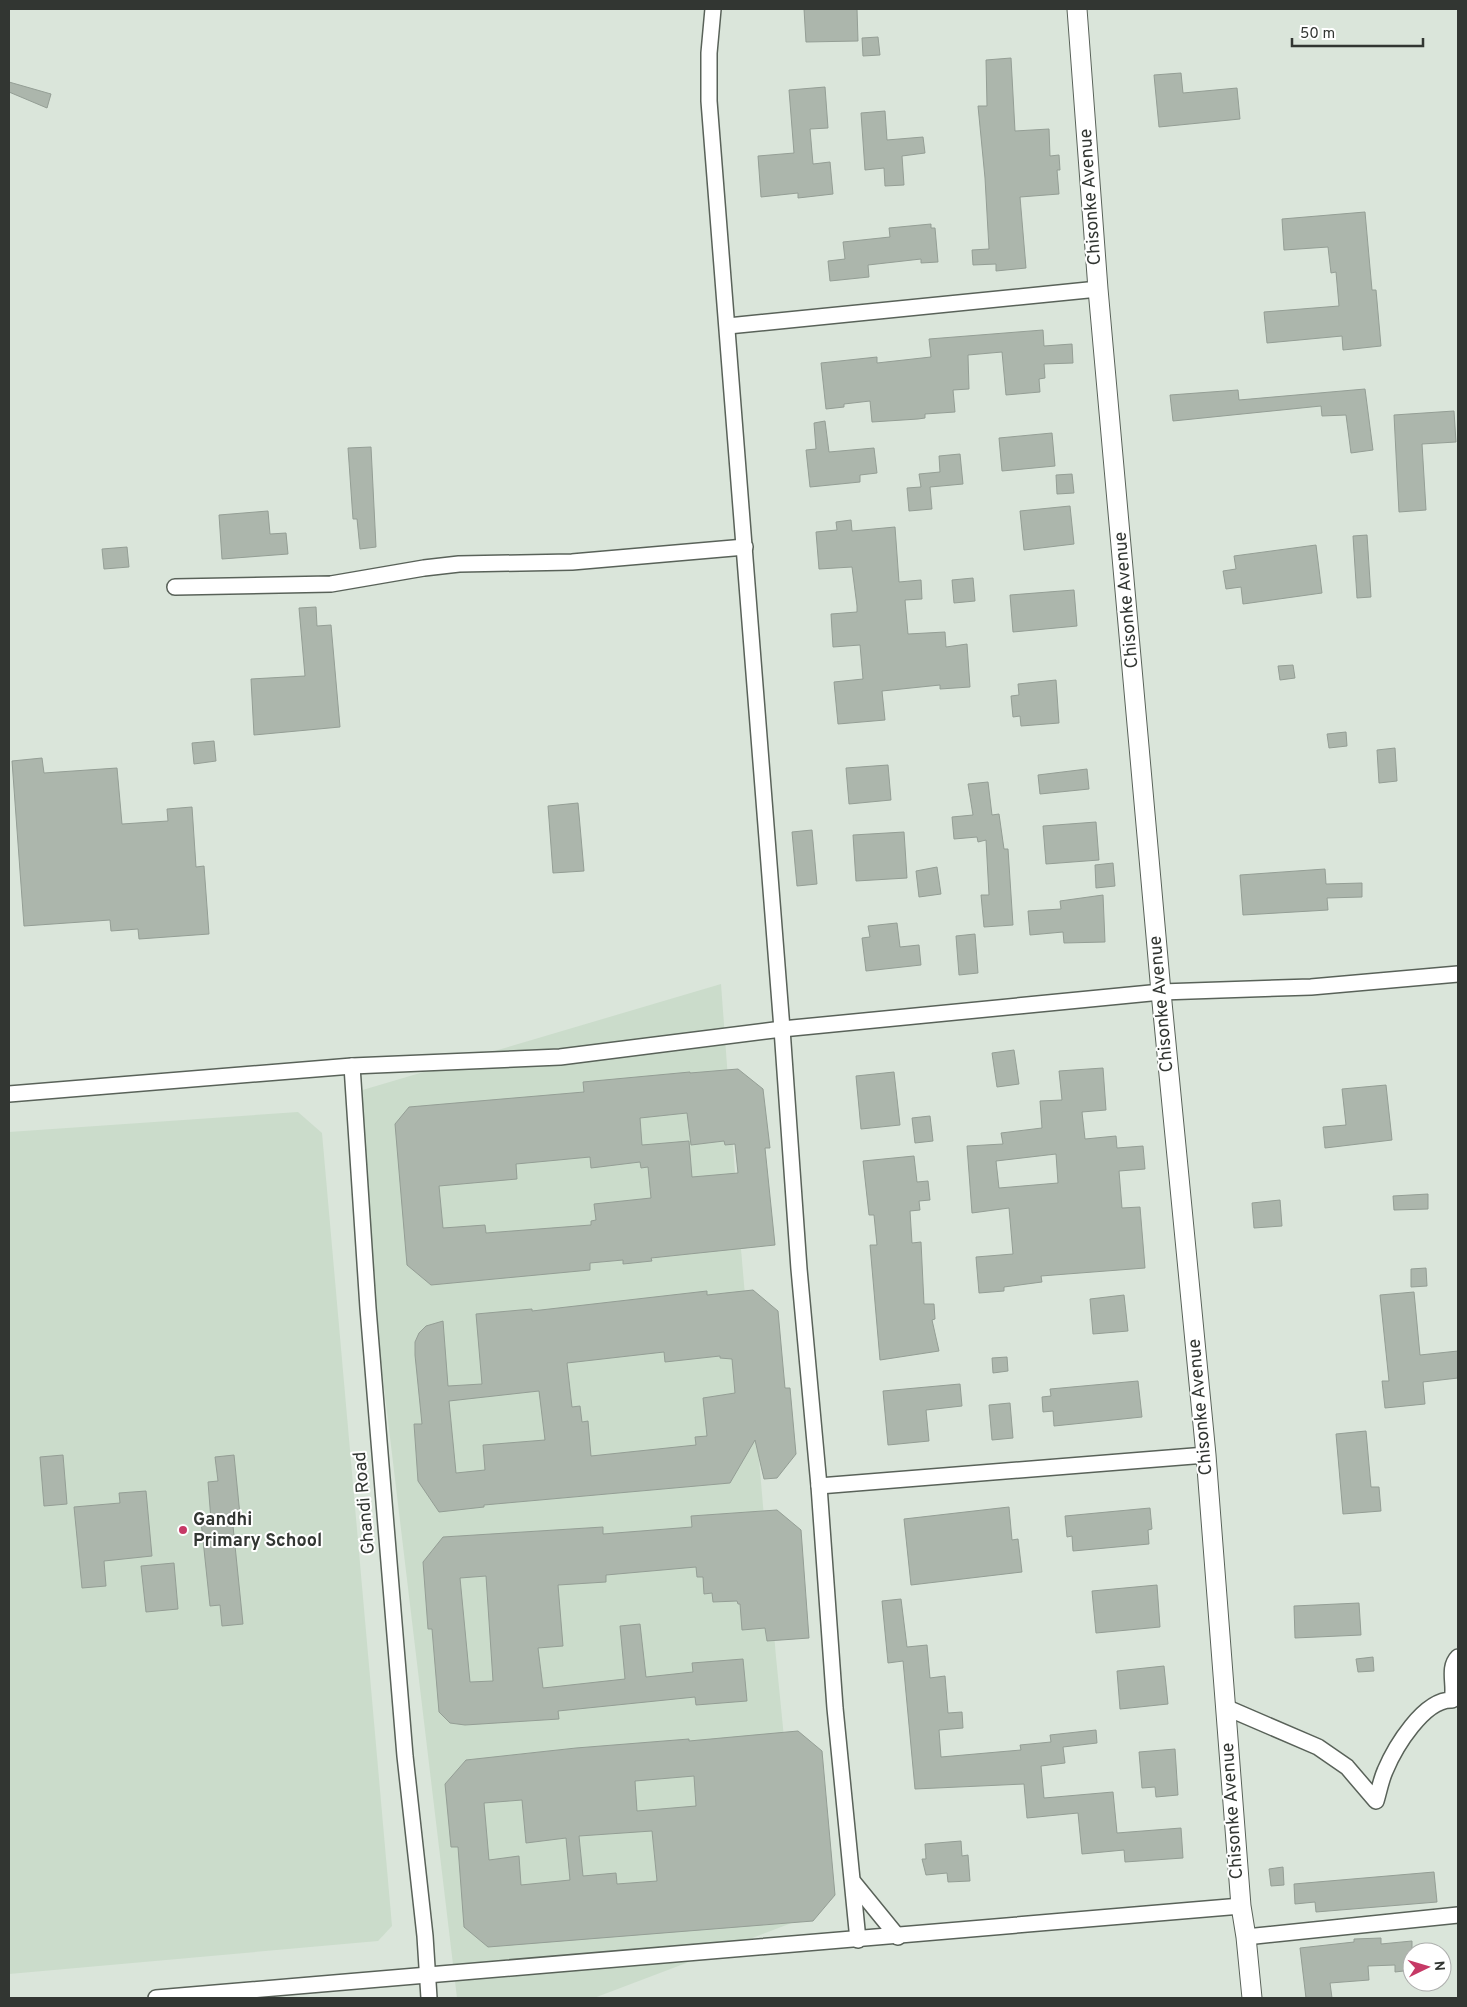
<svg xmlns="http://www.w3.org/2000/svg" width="1467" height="2007" font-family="Overpass,sans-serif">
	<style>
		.built { fill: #cbdccb }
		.building { fill: #acb6ac; stroke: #949e95; fill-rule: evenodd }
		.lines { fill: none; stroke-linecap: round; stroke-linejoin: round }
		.minor-casing { stroke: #596259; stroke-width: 18 }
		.tertiary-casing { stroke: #596259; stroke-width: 21 }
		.minor { stroke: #fff; stroke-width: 15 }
		.tertiary { stroke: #fff; stroke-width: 19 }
		.poi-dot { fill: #c63966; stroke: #fff; stroke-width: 2 }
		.labels { text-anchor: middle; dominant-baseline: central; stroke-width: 4; stroke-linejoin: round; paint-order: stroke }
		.street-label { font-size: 18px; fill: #323632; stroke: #fff }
		.poi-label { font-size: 18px; font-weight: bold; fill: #323632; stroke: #fff; text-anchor: start }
	</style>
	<rect width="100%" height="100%" fill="#dae5da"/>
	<g class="built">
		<polygon points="721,984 738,1214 776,1657 802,1919 594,1998 457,1998 349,1094"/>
		<polygon points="298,1112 322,1133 392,1926 378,1941 9,1974 9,1132"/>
	</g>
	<g class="building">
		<polygon points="804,9 857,9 858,41 806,42"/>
		<polygon points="878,37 880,55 863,56 862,38"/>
		<polygon points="1011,58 1015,131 1049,129 1050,156 1059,155 1060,170 1057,170 1059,194 1020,197 1026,268 996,271 996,264 973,265 972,250 989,249 985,178 978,106 987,106 986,60"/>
		<polygon points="1181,73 1183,93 1237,88 1240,119 1159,127 1154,75"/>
		<polygon points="9,82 51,94 47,108 9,92"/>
		<polygon points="825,87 828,128 810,129 813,164 830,162 833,194 798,198 798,193 761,197 758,156 794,153 789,90"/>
		<polygon points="885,111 887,140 923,137 925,153 902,156 904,185 885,186 884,168 865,170 861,113"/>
		<polygon points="1365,212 1372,290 1376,290 1381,346 1343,350 1342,336 1267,343 1264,312 1339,306 1336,272 1331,273 1328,247 1284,250 1282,219"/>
		<polygon points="931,224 931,228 935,228 938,262 921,263 921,259 868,265 869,277 830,281 828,261 845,259 843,242 890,237 889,228"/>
		<polygon points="1043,330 1044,346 1072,344 1073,363 1044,364 1045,378 1039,379 1040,392 1006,395 1002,352 968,355 969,389 953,390 955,412 925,414 925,418 918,419 872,422 870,401 844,404 844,407 826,409 821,363 877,357 877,363 931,357 929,339"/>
		<polygon points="1365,389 1373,450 1351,453 1346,415 1322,416 1321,406 1173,421 1170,395 1238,390 1239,400"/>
		<polygon points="1454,411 1456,442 1422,444 1426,510 1399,512 1394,415"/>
		<polygon points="825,421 829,452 874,448 877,473 860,475 860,482 810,487 806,450 816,449 814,423"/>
		<polygon points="1052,433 1055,466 1002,471 999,438"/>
		<polygon points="371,447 376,547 360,549 357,519 353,519 348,448"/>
		<polygon points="960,454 963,484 930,487 932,509 909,511 907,488 921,487 919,474 940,472 939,456"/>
		<polygon points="1072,474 1074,493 1057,494 1056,475"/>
		<polygon points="1070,506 1074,544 1024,550 1020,511"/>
		<polygon points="268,511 270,534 286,533 288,554 222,559 219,515"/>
		<polygon points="851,520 852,531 895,527 899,582 921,580 922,599 905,600 908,634 945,632 946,647 967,644 970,687 940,689 940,685 882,691 885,720 838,724 834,682 863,679 860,645 833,647 831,614 857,612 857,606 852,567 819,569 816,532 837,530 836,522"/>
		<polygon points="1367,535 1371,597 1357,598 1353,536"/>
		<polygon points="1316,545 1322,593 1243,604 1241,587 1226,589 1223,571 1236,569 1234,556"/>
		<polygon points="127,547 129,567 104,569 102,549"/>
		<polygon points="973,578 975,601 954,603 952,580"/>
		<polygon points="1074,590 1077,626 1013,632 1010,595"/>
		<polygon points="316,607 317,626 331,625 340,727 254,735 251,679 305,676 299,608"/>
		<polygon points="1293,665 1295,678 1280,680 1278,666"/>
		<polygon points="1056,680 1059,723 1021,726 1020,716 1013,717 1011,696 1019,695 1018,684"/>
		<polygon points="1346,732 1347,746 1329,748 1327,734"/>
		<polygon points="214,741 216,761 194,764 192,743"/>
		<polygon points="1395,748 1397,781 1379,783 1377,750"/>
		<polygon points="42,758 44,773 117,768 122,824 168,821 167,809 192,807 196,867 204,866 209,934 139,939 138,929 111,931 110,920 24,926 12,761"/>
		<polygon points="888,765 891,800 849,804 846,768"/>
		<polygon points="1087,769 1089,789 1040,794 1038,775"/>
		<polygon points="988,782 992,815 999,814 1004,849 1008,849 1013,925 984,927 981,895 989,895 986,840 978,842 977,837 954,839 952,817 973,815 968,784"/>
		<polygon points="578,803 584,871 553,873 548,806"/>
		<polygon points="1096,822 1099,860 1046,864 1043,826"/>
		<polygon points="812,830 817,884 797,886 792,832"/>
		<polygon points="904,832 907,878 856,881 853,835"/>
		<polygon points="1113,863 1115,886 1096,888 1095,865"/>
		<polygon points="937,867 941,894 919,897 916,871"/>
		<polygon points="1325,869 1326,884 1362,883 1362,897 1327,898 1328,910 1243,915 1240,875"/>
		<polygon points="1103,895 1105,942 1064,943 1063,932 1030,935 1028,911 1061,909 1060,901"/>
		<polygon points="897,923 900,947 919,945 921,965 866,971 862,938 870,937 868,926"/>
		<polygon points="975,934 978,973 959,975 956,936"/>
		<polygon points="1014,1050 1019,1084 997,1087 992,1053"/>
		<path d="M1103 1068 1106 1110 1082 1112 1085 1139 1116 1136 1117 1148 1143 1146 1145 1169 1119 1171 1122 1208 1140 1207 1145 1268 1041 1276 1042 1282 1004 1287V1291L979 1293 976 1257 1013 1254 1009 1208 972 1213 967 1146 1003 1144 1001 1133 1042 1128 1040 1101 1062 1100 1059 1071ZM1056 1154 1058 1183 999 1188 996 1161Z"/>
		<path d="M738 1069 763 1089 770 1148H765L775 1245 651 1258 652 1261 623 1264V1260L590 1263V1270L431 1285 407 1265 395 1124 409 1107 584 1092 583 1082 690 1072V1073ZM687 1113 691 1145 724 1141 725 1145 735 1144 738 1173 692 1177 689 1141 642 1145 640 1118ZM590 1157 591 1168 640 1162 641 1168 648 1167 651 1198 594 1204 596 1220 591 1221V1225L486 1233 485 1225 443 1228 439 1186 517 1179 516 1164Z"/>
		<polygon points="894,1072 900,1125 861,1129 856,1076"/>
		<polygon points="1386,1085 1392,1140 1325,1148 1323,1127 1346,1125 1342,1089"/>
		<polygon points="930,1116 933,1141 915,1143 912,1118"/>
		<polygon points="914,1156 917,1182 928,1181 930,1200 919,1201 920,1210 910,1211 912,1243 921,1242 924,1304 934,1304 935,1319 932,1320 939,1351 880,1360 870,1245 877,1245 874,1215 869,1215 863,1161"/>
		<polygon points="1428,1194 1428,1209 1394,1210 1393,1196"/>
		<polygon points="1280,1200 1282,1226 1254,1228 1252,1203"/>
		<polygon points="1426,1268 1427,1286 1411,1287 1411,1269"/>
		<path d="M753 1290 778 1311 785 1388H790L796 1454 777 1478 764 1479 755 1440 730 1483 484 1505V1507L439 1512 418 1481 414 1424H422L415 1355V1342L419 1333 426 1326 443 1321 448 1386 482 1384 476 1314 532 1309V1311L707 1291V1295ZM664 1352 665 1362 720 1356V1358L732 1359 735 1393 703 1398 707 1436 695 1437 696 1445 591 1456 588 1421 582 1422 580 1406 572 1407 567 1363ZM539 1391 545 1440 483 1445 485 1470 456 1473 449 1401Z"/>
		<polygon points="1414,1292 1420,1355 1458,1351 1458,1378 1423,1382 1425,1404 1385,1408 1382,1381 1389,1381 1380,1295"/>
		<polygon points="1124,1295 1128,1331 1093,1334 1090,1299"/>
		<polygon points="1007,1357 1008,1371 993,1373 992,1358"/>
		<polygon points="1138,1381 1142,1417 1054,1426 1053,1411 1043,1412 1042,1397 1051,1396 1050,1389"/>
		<polygon points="960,1384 962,1406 926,1410 929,1441 888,1445 883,1391"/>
		<polygon points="1010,1403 1013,1438 992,1440 989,1405"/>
		<polygon points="1366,1431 1371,1487 1379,1487 1381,1511 1343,1514 1336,1434"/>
		<polygon points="63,1455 67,1504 44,1506 40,1457"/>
		<polygon points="234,1455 241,1525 233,1526 243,1624 222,1626 220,1605 210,1606 201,1521 211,1520 208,1482 218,1481 215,1457"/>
		<polygon points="146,1491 152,1556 104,1561 106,1586 82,1588 74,1507 120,1503 119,1493"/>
		<polygon points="1009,1507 1012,1540 1018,1539 1022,1572 911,1585 904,1519"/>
		<polygon points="1150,1508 1152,1529 1148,1530 1149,1544 1073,1551 1072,1536 1067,1537 1065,1516"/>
		<path d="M777 1510 801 1530 809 1638 767 1641 765 1628 742 1630 740 1604H738L737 1601 713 1602 712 1593 704 1594 703 1577H697L696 1567 606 1575V1582L558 1585 563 1646 538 1648 543 1688 625 1679 620 1626 640 1624 646 1677 693 1672 692 1663 743 1659 747 1701 696 1705 695 1697 558 1711 559 1719 465 1725 450 1723 439 1712 432 1629H428L423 1562 443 1537 603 1527V1534L692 1527 691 1516ZM486 1576 493 1681 470 1682 460 1578Z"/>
		<polygon points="174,1563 178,1609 146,1612 141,1566"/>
		<polygon points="1157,1585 1160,1627 1096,1633 1092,1591"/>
		<polygon points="901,1599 907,1647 927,1645 930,1678 945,1676 948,1713 962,1712 963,1728 939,1730 941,1757 1021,1750 1020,1745 1051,1742 1050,1735 1096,1730 1097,1743 1063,1747 1065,1763 1041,1766 1044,1798 1113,1792 1117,1833 1181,1828 1183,1858 1125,1862 1124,1850 1082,1854 1078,1813 1027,1818 1024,1784 915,1789 903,1661 888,1663 882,1601"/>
		<polygon points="1359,1603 1361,1635 1295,1638 1294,1606"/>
		<polygon points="1373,1657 1374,1671 1358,1672 1356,1659"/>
		<polygon points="1164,1666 1168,1704 1120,1709 1117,1671"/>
		<path d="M798 1731 822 1751 835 1895 813 1921 488 1947 464 1927 458 1847H451L445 1784 466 1760 576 1748 689 1739V1741ZM694 1776 696 1806 637 1811 635 1781ZM522 1800 526 1843 566 1838 570 1880 521 1885 519 1856 489 1860 484 1803ZM652 1831 657 1881 617 1884 616 1873 583 1876 579 1836Z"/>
		<polygon points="1175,1749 1178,1795 1156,1797 1155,1787 1142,1788 1139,1752"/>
		<polygon points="961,1841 962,1856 968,1855 970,1881 948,1882 947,1873 926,1875 922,1859 926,1859 925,1844"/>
		<polygon points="1283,1867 1284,1885 1271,1886 1269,1869"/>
		<polygon points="1434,1872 1437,1902 1316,1912 1315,1902 1295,1904 1294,1884"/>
		<polygon points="1381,1938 1381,1944 1412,1941 1412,1970 1395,1972 1395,1965 1368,1966 1369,1980 1330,1983 1332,1998 1306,1998 1300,1948 1354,1942 1354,1939"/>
	</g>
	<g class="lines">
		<defs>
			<g id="minor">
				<polyline points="713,9 709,53 709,101 782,1029 799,1269 819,1486 835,1708 858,1940"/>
				<polyline points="728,326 1098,289"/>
				<polyline points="175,587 331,584 424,568 459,564 572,562 745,547"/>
				<polyline points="352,1066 368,1308 405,1756 425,1936 429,1998"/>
				<polyline points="9,1094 352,1066 560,1057 782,1029 1161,992 1311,987 1458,974"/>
				<polyline points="819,1486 1206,1455"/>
				<path d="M1225 1707 1318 1747 1347 1767 1376 1801C1379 1791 1381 1780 1385 1771 1395 1747 1424 1699 1452 1700 1456 1686 1447 1668 1458 1657"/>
				<polyline points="854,1883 898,1937"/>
				<polyline points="1246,1937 1458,1915"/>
				<polyline points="156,1998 1241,1906"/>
			</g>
			<polyline id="tertiary" points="1077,9 1098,289 1161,992 1206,1455 1241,1906 1246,1937 1252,1998"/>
		</defs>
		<use href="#minor" class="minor-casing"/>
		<use href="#tertiary" class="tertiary-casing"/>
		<use href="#minor" class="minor"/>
		<use href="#tertiary" class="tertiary"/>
	</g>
	<circle class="poi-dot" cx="183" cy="1530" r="5"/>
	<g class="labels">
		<g class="street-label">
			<text transform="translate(1091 197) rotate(-94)">Chisonke Avenue</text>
			<text transform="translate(1127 600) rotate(-95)">Chisonke Avenue</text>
			<text transform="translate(1162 1004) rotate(-95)">Chisonke Avenue</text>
			<text transform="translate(1201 1407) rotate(-95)">Chisonke Avenue</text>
			<text transform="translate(365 1503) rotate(-95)">Ghandi Road</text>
			<text transform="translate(1233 1811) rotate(-94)">Chisonke Avenue</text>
		</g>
		<g class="poi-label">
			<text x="193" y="1520">Gandhi<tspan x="193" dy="21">Primary School</tspan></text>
		</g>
	</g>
	<rect width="1467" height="2007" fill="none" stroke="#323632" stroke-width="20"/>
	<g transform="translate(1427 1967) rotate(85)"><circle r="24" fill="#ffffff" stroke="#adafad"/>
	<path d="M0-4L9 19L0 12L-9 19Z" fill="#c63966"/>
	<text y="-8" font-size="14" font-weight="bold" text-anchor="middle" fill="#323632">N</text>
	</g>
	<path d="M1292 38v8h131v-8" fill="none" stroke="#323632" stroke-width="2.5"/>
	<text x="1300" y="38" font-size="15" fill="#323632" stroke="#ffffff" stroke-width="4" paint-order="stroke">50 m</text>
</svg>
